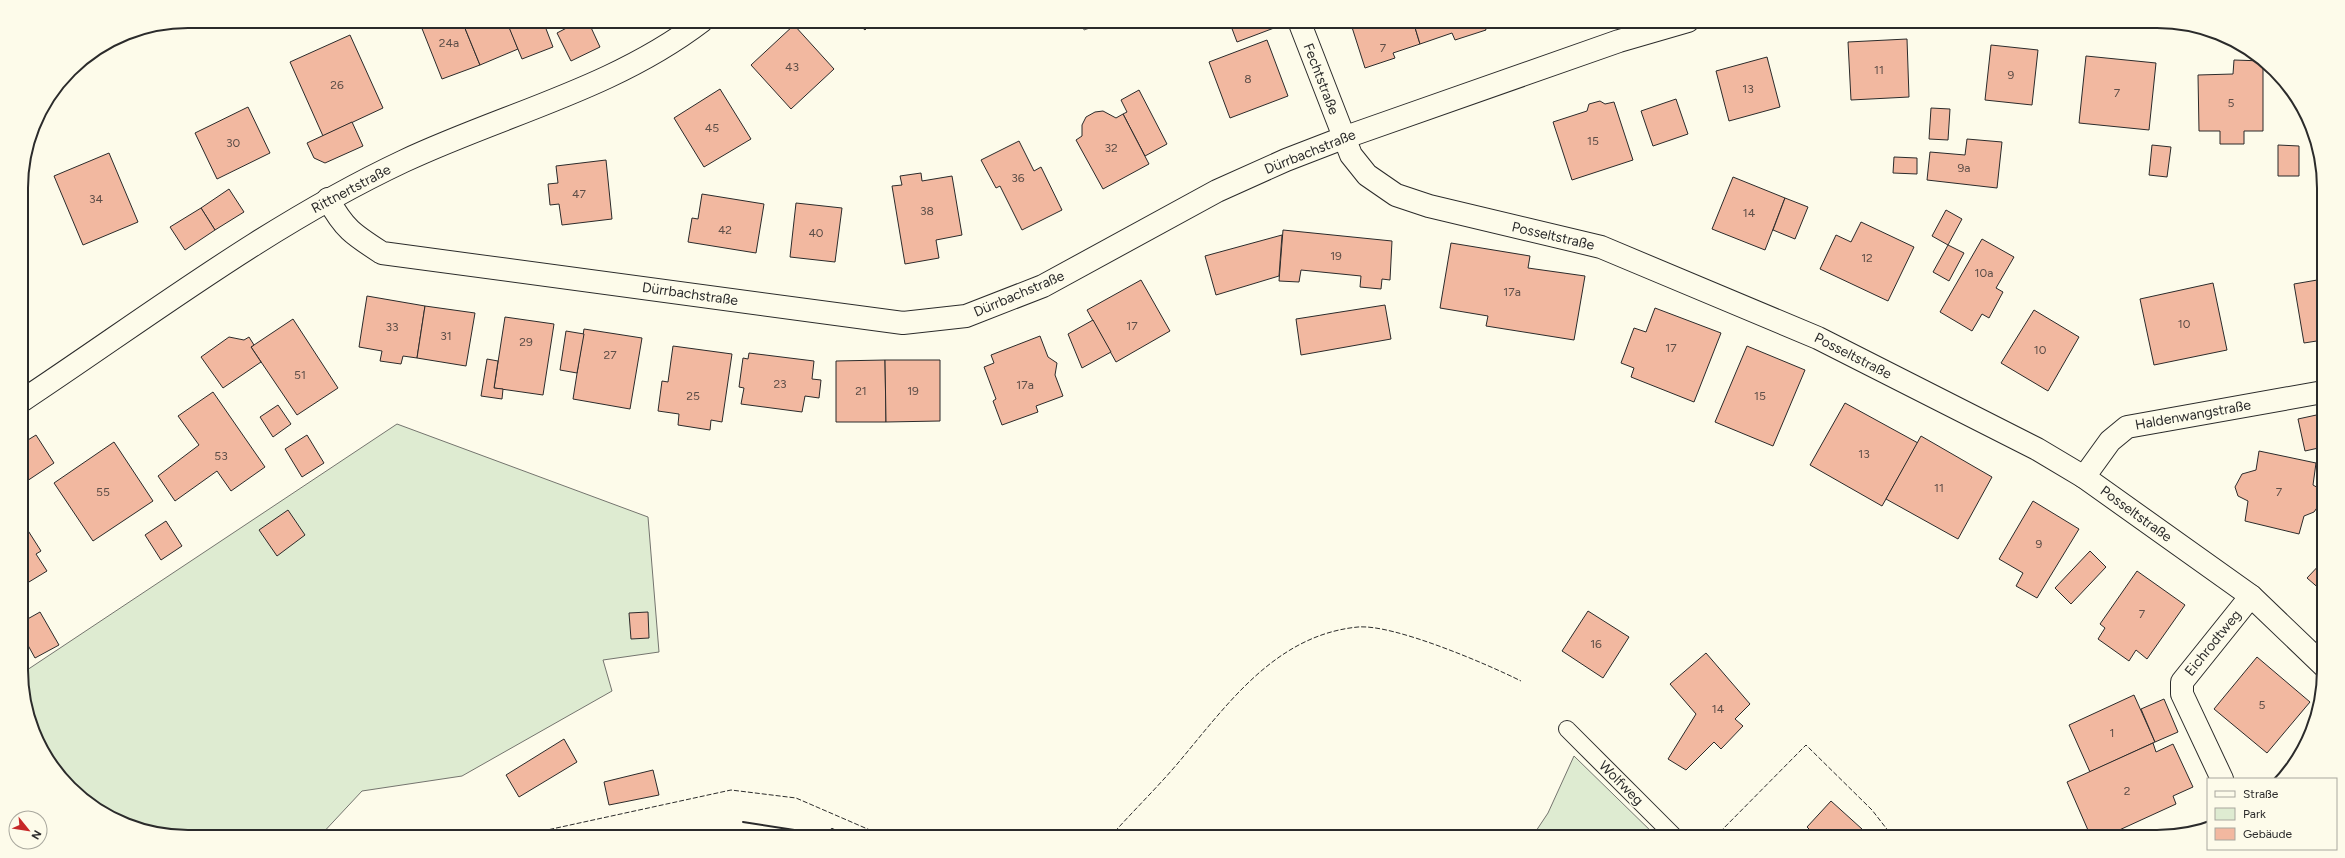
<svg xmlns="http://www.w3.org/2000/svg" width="2345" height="858" font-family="Figtree,sans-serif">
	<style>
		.green { fill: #deebd1; stroke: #74746e }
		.water { fill: #c7d0d0; stroke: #74746e }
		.building { fill: #f2b8a0; stroke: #2b2b2b }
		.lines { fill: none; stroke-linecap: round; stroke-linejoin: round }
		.lane-casing { stroke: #2b2b2b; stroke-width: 18 }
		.street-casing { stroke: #2b2b2b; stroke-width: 24 }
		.secondary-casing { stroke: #2b2b2b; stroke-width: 24 }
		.lane { stroke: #fdfbea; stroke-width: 16 }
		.street { stroke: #fdfbea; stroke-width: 22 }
		.secondary { stroke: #fdfbea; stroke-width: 22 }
		.fence { stroke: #2b2b2b; stroke-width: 1; stroke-dasharray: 5 2; stroke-linecap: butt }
		.wall { stroke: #2b2b2b; stroke-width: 2 }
		.labels { text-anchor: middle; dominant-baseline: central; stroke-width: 3; stroke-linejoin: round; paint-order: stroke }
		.number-label { font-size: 12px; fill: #5d4e48 }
		.street-label { font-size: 14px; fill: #2b2b2b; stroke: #fdfbea }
		.rim { fill: none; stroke: #2b2b2b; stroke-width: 2 }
	</style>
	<rect width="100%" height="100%" fill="#fdfbea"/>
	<g class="green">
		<polygon points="397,424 648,517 659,652 603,660 612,691 462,776 362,791 319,837 188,837 135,828 95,809 62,780 38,743 24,702 24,672"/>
		<polygon points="1574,756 1657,837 1532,837 1548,813"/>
	</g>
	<polygon class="water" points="1081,21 1103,21 1104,23 1084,30"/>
	<g class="building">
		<polygon points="419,21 462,21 480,65 442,79"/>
		<polygon points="462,21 507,21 518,49 480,65"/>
		<polygon points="519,21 543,21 553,47 522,59 508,25"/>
		<polygon points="580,21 588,21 600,47 571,61 557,33"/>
		<polygon points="841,21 873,21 865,30 858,24 853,28 846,26"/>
		<polygon points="1243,21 1281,21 1282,25 1237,42 1231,26"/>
		<polygon points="1350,21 1413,21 1420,44 1393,53 1395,58 1365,68"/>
		<polygon points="1413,21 1483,21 1486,30 1455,40 1452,33 1420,44"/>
		<polygon points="794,25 834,69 791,109 751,65"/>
		<polygon points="350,35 383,108 323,136 290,62"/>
		<polygon points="1907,39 1909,97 1851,100 1848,42"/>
		<polygon points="1267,40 1288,96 1230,118 1209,62"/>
		<polygon points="1991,45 2038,50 2032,105 1985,100"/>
		<polygon points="2086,56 2156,63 2149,130 2079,123"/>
		<polygon points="1767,57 1780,107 1729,121 1716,71"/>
		<polygon points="2234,60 2263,61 2263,131 2244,131 2244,144 2220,144 2220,131 2199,131 2198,75 2233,74"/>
		<polygon points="720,89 751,139 704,167 674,118"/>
		<polygon points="1139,90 1167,144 1145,156 1123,114 1127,112 1121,100"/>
		<polygon points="1676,99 1688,134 1653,146 1641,111"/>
		<polygon points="1600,101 1605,104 1614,102 1633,160 1572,180 1553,122 1587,111 1589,104"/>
		<polygon points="248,107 270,153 217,179 195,133"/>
		<polygon points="1931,108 1950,109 1948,140 1929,139"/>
		<polygon points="1103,111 1116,118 1123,114 1149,164 1103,189 1076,140 1082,136 1082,125 1086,117 1095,112"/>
		<polygon points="352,122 363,146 325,163 314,158 307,143"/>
		<polygon points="1967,139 2002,142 1997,188 1927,180 1930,152 1965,155"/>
		<polygon points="1019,141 1034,171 1041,167 1062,210 1022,230 1000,186 996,188 981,160"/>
		<polygon points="2152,145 2171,147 2167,177 2149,175"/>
		<polygon points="2278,145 2299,146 2299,176 2278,176"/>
		<polygon points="109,153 138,222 83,245 54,176"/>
		<polygon points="1894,157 1917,158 1917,174 1893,173"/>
		<polygon points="606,160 612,219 562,225 559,204 550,205 548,184 558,183 556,166"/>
		<polygon points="921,173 922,181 952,176 962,235 936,240 939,258 905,264 892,186 902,185 900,176"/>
		<polygon points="1733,177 1785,198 1765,250 1712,229"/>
		<polygon points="229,189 244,212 215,230 201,208"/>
		<polygon points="702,194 764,204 756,253 688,242 692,218 698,219"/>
		<polygon points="1785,198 1808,207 1795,239 1773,230"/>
		<polygon points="796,203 842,208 835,262 790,257"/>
		<polygon points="201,208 215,230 185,250 170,227"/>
		<polygon points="1946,210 1962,219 1948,245 1932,236"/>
		<polygon points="1861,222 1914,247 1888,301 1820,269 1836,235 1851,242"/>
		<polygon points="1283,230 1392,241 1390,280 1382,279 1381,289 1360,287 1361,276 1301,270 1299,282 1279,281"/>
		<polygon points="1282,235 1279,276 1216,295 1205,256"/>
		<polygon points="1982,239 2014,257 1996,288 2003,292 1989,318 1982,314 1972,331 1940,312"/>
		<polygon points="1451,243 1530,256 1528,268 1585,276 1574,340 1486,326 1488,316 1440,308"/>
		<polygon points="1948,245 1964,253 1949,281 1933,272"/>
		<polygon points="22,256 27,263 27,271 22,279"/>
		<polygon points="2323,279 2323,340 2304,343 2294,284"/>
		<polygon points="1141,280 1170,331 1116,362 1087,310"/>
		<polygon points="2213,283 2227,350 2154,365 2140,299"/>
		<polygon points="367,296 425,306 417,358 403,356 401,364 380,361 382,351 359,347"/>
		<polygon points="1385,305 1391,339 1301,355 1296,319"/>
		<polygon points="425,306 475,313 466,366 417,358"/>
		<polygon points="1655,308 1721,333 1694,402 1631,377 1634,368 1621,363 1634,328 1646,332"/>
		<polygon points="2034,310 2079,337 2048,391 2001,363"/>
		<polygon points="505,317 554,324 543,395 494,388"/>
		<polygon points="293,319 338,388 297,415 251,347"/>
		<polygon points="1093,320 1111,352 1082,368 1068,334"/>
		<polygon points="584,329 642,338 630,409 573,399"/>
		<polygon points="566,331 584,334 577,373 560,370"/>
		<polygon points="1040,336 1048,357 1057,363 1055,375 1063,396 1036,406 1038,412 1002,425 993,401 996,399 984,367 994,363 991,355"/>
		<polygon points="229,337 244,340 249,337 254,345 251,347 261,362 223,388 201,357"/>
		<polygon points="673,346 732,354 722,422 711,420 710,430 678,425 679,414 658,411 662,381 668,382"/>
		<polygon points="1747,346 1805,370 1773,446 1715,422"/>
		<polygon points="749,353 814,361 812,379 821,380 819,398 805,396 802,412 741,404 744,388 739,387 743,358 748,359"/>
		<polygon points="487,359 498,361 494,388 503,389 502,399 481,396"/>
		<polygon points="885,360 886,422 836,422 836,361"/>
		<polygon points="885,360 940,360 940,421 886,422"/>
		<polygon points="213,392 265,467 231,491 217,471 175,501 158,476 199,445 178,416"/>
		<polygon points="1845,403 1918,443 1882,506 1810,465"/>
		<polygon points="278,405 291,424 273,437 260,417"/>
		<polygon points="2321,414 2323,447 2305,451 2298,419"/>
		<polygon points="36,435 54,463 27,481 23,476 23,443"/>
		<polygon points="307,435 324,463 302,477 285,449"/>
		<polygon points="1921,436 1992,477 1958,539 1886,499"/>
		<polygon points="114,442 153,501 93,541 54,483"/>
		<polygon points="2259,451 2316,463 2313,485 2320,489 2323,499 2314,512 2304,516 2299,534 2245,521 2248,501 2238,496 2235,487 2242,474 2256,470"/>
		<polygon points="2033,501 2079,529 2037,598 2016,586 2023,573 1999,559"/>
		<polygon points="288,510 305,535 277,556 259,530"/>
		<polygon points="166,521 182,546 161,560 145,535"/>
		<polygon points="27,529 41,551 36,554 47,571 24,585 23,531"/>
		<polygon points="2090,551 2106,567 2071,604 2055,588"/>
		<polygon points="2324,560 2324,589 2322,591 2307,578"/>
		<polygon points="2137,571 2185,605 2147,659 2136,650 2129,661 2098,639 2105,628 2100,624"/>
		<polygon points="1588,611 1629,637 1603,678 1562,651"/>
		<polygon points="40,612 59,645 35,658 24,638 24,621"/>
		<polygon points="648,612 649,638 631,639 629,613"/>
		<polygon points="1706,653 1750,704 1735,719 1743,726 1721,749 1714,742 1686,770 1668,759 1696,714 1670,684"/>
		<polygon points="2257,657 2310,702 2267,753 2214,709"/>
		<polygon points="2134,695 2155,742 2090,772 2069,725"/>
		<polygon points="2164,699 2178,732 2155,742 2141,709"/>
		<polygon points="564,739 577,762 519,797 506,775"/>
		<polygon points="2153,743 2156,752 2173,744 2193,787 2173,796 2176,804 2104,837 2091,837 2067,782"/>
		<polygon points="653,770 659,795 609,805 604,782"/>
		<polygon points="1831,801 1862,829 1855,837 1817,837 1807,827"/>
	</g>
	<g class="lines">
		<defs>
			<polyline id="lane" points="1567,729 1675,837"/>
			<g id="street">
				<polyline points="1299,21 1351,155 1367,175 1396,195 1429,206 1601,247 1818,338 2037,449 2084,477 2251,596 2324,666"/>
				<path d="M328 199C344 229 354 235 382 253L903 323 966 316 1043 286 1217 191 1286 160 1343 138 1619 41 1688 21"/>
				<polyline points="2084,477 2110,441 2127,427 2323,392"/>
				<polyline points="2222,779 2182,694 2182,682 2251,596"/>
			</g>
			<path id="secondary" d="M23 400C148 317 268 225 404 161 504 114 613 89 702 21"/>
		</defs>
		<use href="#lane" class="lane-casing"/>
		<use href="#street" class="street-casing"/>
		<use href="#secondary" class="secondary-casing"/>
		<use href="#lane" class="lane"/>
		<use href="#street" class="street"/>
		<use href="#secondary" class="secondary"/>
		<g class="fence">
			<polyline points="515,837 731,790 796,798 886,837"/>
			<path d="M1110 837C1132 812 1156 789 1178 763 1227 705 1275 635 1358 627 1394 624 1487 664 1521 681"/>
			<polyline points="1715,837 1806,745 1872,810 1893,837"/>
		</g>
		<polyline class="wall" points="743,822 827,835 832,829 847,837"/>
	</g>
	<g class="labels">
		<g class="number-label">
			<text x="449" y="43">24a</text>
			<text x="1383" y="48">7</text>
			<text x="792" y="67">43</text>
			<text x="1879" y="70">11</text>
			<text x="2011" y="75">9</text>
			<text x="1248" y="79">8</text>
			<text x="337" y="85">26</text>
			<text x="1748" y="89">13</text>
			<text x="2117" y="93">7</text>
			<text x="2231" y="103">5</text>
			<text x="712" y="128">45</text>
			<text x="1593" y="141">15</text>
			<text x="233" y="143">30</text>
			<text x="1111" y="148">32</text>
			<text x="1964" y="168">9a</text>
			<text x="1018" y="178">36</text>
			<text x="579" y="194">47</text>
			<text x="96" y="199">34</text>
			<text x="927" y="211">38</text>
			<text x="1749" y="213">14</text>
			<text x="725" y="230">42</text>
			<text x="816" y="233">40</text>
			<text x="1336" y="256">19</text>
			<text x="1867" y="258">12</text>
			<text x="1984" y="273">10a</text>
			<text x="1512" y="292">17a</text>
			<text x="2184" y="324">10</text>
			<text x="1132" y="326">17</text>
			<text x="392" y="327">33</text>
			<text x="446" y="336">31</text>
			<text x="526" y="342">29</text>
			<text x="1671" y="348">17</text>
			<text x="2040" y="350">10</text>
			<text x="610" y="355">27</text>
			<text x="300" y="375">51</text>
			<text x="780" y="384">23</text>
			<text x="1025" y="385">17a</text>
			<text x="861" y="391">21</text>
			<text x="913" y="391">19</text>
			<text x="693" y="396">25</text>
			<text x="1760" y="396">15</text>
			<text x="1864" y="454">13</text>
			<text x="221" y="456">53</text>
			<text x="1939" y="488">11</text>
			<text x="103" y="492">55</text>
			<text x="2279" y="492">7</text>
			<text x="2039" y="544">9</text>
			<text x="2142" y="614">7</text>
			<text x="1596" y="644">16</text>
			<text x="2262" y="705">5</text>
			<text x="1718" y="709">14</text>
			<text x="2112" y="733">1</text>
			<text x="2127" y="791">2</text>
		</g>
		<g class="street-label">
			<text transform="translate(1321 79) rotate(69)">Fechtstraße</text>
			<text transform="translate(1310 152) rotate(-22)">Dürrbachstraße</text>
			<text transform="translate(351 189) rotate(-28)">Rittnertstraße</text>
			<text transform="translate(1553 236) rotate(13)">Posseltstraße</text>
			<text transform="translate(690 294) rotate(8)">Dürrbachstraße</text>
			<text transform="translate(1019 294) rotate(-23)">Dürrbachstraße</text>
			<text transform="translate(1853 356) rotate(27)">Posseltstraße</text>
			<text transform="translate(2193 415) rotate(-10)">Haldenwangstraße</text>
			<text transform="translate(2136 514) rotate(36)">Posseltstraße</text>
			<text transform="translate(2213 643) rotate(-51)">Eichrodtweg</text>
			<text transform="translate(1621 783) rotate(45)">Wolfweg</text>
		</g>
	</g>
	<path d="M0 0H2345V858H0ZM188 28H2157A160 160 0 0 1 2317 188V670A160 160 0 0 1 2157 830H188A160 160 0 0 1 28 670V188A160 160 0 0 1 188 28Z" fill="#fdfbea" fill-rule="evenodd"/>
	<path class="rim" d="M188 28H2157A160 160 0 0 1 2317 188V670A160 160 0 0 1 2157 830H188A160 160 0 0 1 28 670V188A160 160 0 0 1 188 28Z"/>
	<rect x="2207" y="778" width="130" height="72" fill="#fdfbea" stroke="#a9a89e"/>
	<rect x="2215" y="791" width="20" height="6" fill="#fdfbea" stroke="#a9a89e"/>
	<text x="2243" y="798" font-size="12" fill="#2b2b2b">Straße</text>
	<rect x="2215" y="808" width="20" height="12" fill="#deebd1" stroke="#a9a89e"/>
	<text x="2243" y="818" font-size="12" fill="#2b2b2b">Park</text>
	<rect x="2215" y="828" width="20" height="12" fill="#f2b8a0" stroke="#a9a89e"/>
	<text x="2243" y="838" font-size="12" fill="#2b2b2b">Gebäude</text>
	<g transform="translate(28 830) rotate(120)"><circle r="19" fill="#fdfbea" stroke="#a9a89e"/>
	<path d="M0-3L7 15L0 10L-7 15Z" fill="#c62828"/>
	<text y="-6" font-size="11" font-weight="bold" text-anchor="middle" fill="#2b2b2b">N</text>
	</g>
</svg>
